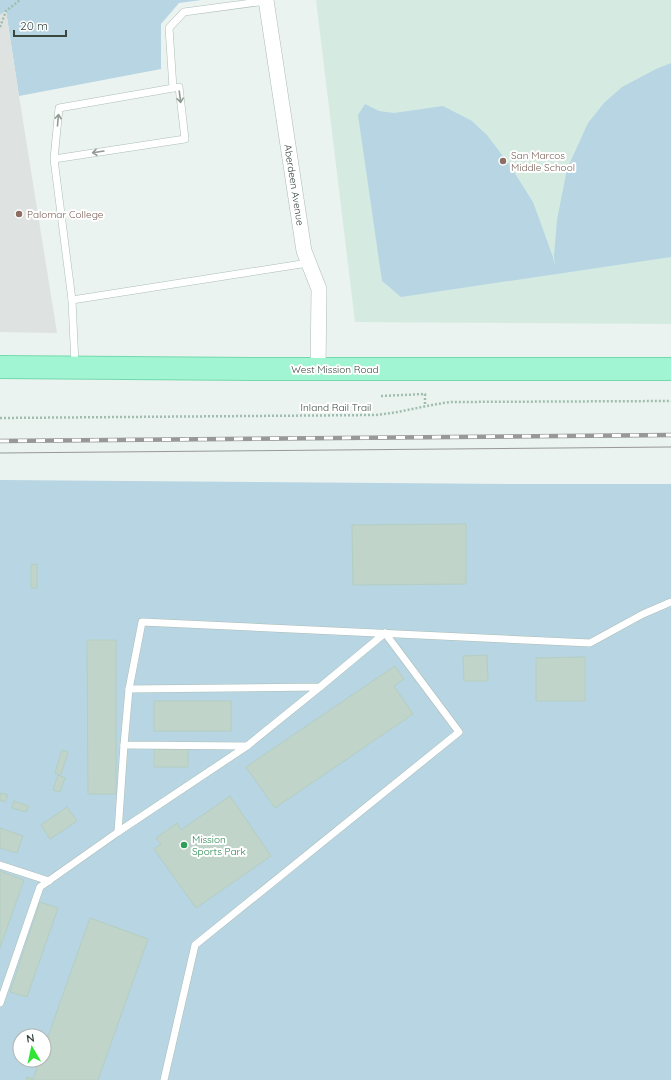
<svg xmlns="http://www.w3.org/2000/svg" width="671" height="1080" font-family="Quicksand,sans-serif">
	<style>
		.education { fill: #d5ebe2 }
		.green { fill: #b7d5e3; fill-rule: evenodd }
		.parking { fill: #dee2e0 }
		.building { fill: #c0d4ca; stroke: #b4cec1 }
		.lines { fill: none; stroke-linecap: round; stroke-linejoin: round }
		.lane-casing { stroke: #adbeb6; stroke-width: 8 }
		.street-casing { stroke: #adbeb6; stroke-width: 16 }
		.primary-casing { stroke: #73d9ad; stroke-width: 24 }
		.path { stroke: #a0beb0; stroke-width: 2.5; stroke-dasharray: 2 2; stroke-linecap: butt }
		.lane { stroke: #fff; stroke-width: 7 }
		.street { stroke: #fff; stroke-width: 15 }
		.primary { stroke: #a2f5d2; stroke-width: 22 }
		.tram { stroke: #989898; stroke-width: 1 }
		.rail-casing { stroke: #989898; stroke-width: 4.5 }
		.rail { stroke: #fff; stroke-width: 3; stroke-dasharray: 9; stroke-linecap: butt }
		.oneway { stroke: #929a95 }
		.education-dot { fill: #8d6e63; stroke: #fff; stroke-width: 1.5 }
		.leisure-dot { fill: #2e9e5b; stroke: #fff; stroke-width: 1.5 }
		.labels { text-anchor: middle; dominant-baseline: central; stroke-width: 4; stroke-linejoin: round; paint-order: stroke }
		.education-label { font-size: 10px; fill: #785e54; stroke: #fff; text-anchor: start }
		.street-label { font-size: 10px; fill: #39473f; stroke: #fff }
		.leisure-label { font-size: 10px; fill: #27864d; stroke: #fff; text-anchor: start }
	</style>
	<rect width="100%" height="100%" fill="#eaf3ef"/>
	<polygon class="education" points="316,0 671,0 671,324 355,322"/>
	<g class="green">
		<polygon points="0,0 201,0 179,3 161,24 161,69 19,96 6,11 0,15"/>
		<polygon points="671,63 671,257 401,297 382,281 358,115 365,104 379,111 394,113 443,106 472,121 487,135 509,164 533,202 553,257 555,267 554,256 557,220 567,169 588,123 604,103 622,87 656,69"/>
		<path d="M0 480 515 484H671V1080H0ZM20 1036H44V1060H20Z"/>
	</g>
	<polygon class="parking" points="6,11 19,96 57,333 0,332 0,15"/>
	<g class="building">
		<polygon points="466,524 466,584 353,585 352,525"/>
		<polygon points="37,564 37,588 31,588 31,565"/>
		<polygon points="87,640 116,640 116,794 88,794"/>
		<polygon points="487,655 488,681 464,681 463,656"/>
		<polygon points="585,657 585,701 536,701 536,658"/>
		<polygon points="395,666 404,679 394,686 413,714 275,808 246,767"/>
		<rect x="154" y="701" width="77" height="30"/>
		<polygon points="188,748 188,767 154,767 154,749"/>
		<polygon points="62,750 68,752 61,775 55,773"/>
		<polygon points="58,775 65,778 60,792 53,790"/>
		<polygon points="0,793 8,795 5,802 0,800"/>
		<polygon points="230,796 271,856 196,908 154,849 161,844 156,838 177,823 181,830"/>
		<polygon points="14,801 29,806 26,812 12,808"/>
		<polygon points="67,807 77,821 50,839 41,825"/>
		<polygon points="0,828 23,836 17,853 0,848"/>
		<polygon points="0,871 24,880 0,948"/>
		<polygon points="40,902 58,908 27,997 10,992"/>
		<polygon points="90,918 148,939 98,1080 26,1080 27,1077 33,1079 40,1060 44,1060 44,1048"/>
	</g>
	<g class="lines">
		<defs>
			<g id="lane">
				<polyline points="173,88 169,28 184,12 266,1"/>
				<polyline points="54,159 185,139 179,87 59,108 54,159 72,300 75,365"/>
				<polyline points="72,300 308,263"/>
				<polyline points="129,689 124,745 247,746 320,687"/>
				<polyline points="124,745 118,832 247,746"/>
				<polyline points="0,865 49,881"/>
				<polyline points="0,1003 40,887 118,832"/>
				<polyline points="164,1080 195,945 459,732 385,633 320,687 129,689 142,622 590,643 643,614 671,602"/>
			</g>
			<polyline id="street" points="266,0 304,251 319,289 318,369"/>
			<polyline id="primary" points="0,367 253,369 671,369"/>
		</defs>
		<use href="#lane" class="lane-casing"/>
		<use href="#street" class="street-casing"/>
		<use href="#primary" class="primary-casing"/>
		<g class="path">
			<polyline points="0,27 6,11 20,0"/>
			<polyline points="381,396 425,394 425,406"/>
			<path d="M0 418 375 415C401 413 425 405 451 402L671 401"/>
		</g>
		<use href="#lane" class="lane"/>
		<use href="#street" class="street"/>
		<use href="#primary" class="primary"/>
		<polyline class="tram" points="0,453 671,447"/>
		<defs>
			<polyline id="rail" points="0,441 671,435"/>
		</defs>
		<use href="#rail" class="rail-casing"/>
		<use href="#rail" class="rail"/>
	</g>
	<defs><path id="oneway-shaft" d="M-6 0H5M1.5-3L5.5 0L1.5 3" fill="none" stroke-width="1.6" stroke-linecap="round" stroke-linejoin="round"/></defs>
	<g class="oneway">
		<use href="#oneway-shaft" transform="translate(180 97) rotate(83)"/>
		<use href="#oneway-shaft" transform="translate(58 120) rotate(-85)"/>
		<use href="#oneway-shaft" transform="translate(98 152) rotate(171)"/>
	</g>
	<g class="education-dot">
		<circle cx="503" cy="161" r="4"/>
		<circle cx="19" cy="214" r="4"/>
	</g>
	<circle class="leisure-dot" cx="184" cy="845" r="4"/>
	<g class="labels">
		<g class="education-label">
			<text x="511" y="155">San Marcos<tspan x="511" dy="12">Middle School</tspan></text>
			<text x="27" y="214">Palomar College</text>
		</g>
		<g class="street-label">
			<text transform="translate(294 185) rotate(81)">Aberdeen Avenue</text>
			<text x="335" y="369">West Mission Road</text>
			<text x="336" y="407">Inland Rail Trail</text>
		</g>
		<g class="leisure-label">
			<text x="192" y="839">Mission<tspan x="192" dy="12">Sports Park</tspan></text>
		</g>
	</g>
	<g transform="translate(32 1048) rotate(351)"><circle r="19" fill="#ffffff" stroke="#b0b5b2"/>
	<path d="M0-3L7 15L0 10L-7 15Z" fill="#2fe533"/>
	<text y="-6" font-size="11" font-weight="bold" text-anchor="middle" fill="#39473f">N</text>
	</g>
	<path d="M14 30v6h52v-6" fill="none" stroke="#39473f" stroke-width="2"/>
	<text x="20" y="30" font-size="12" fill="#39473f" stroke="#ffffff" stroke-width="3" paint-order="stroke">20 m</text>
</svg>
